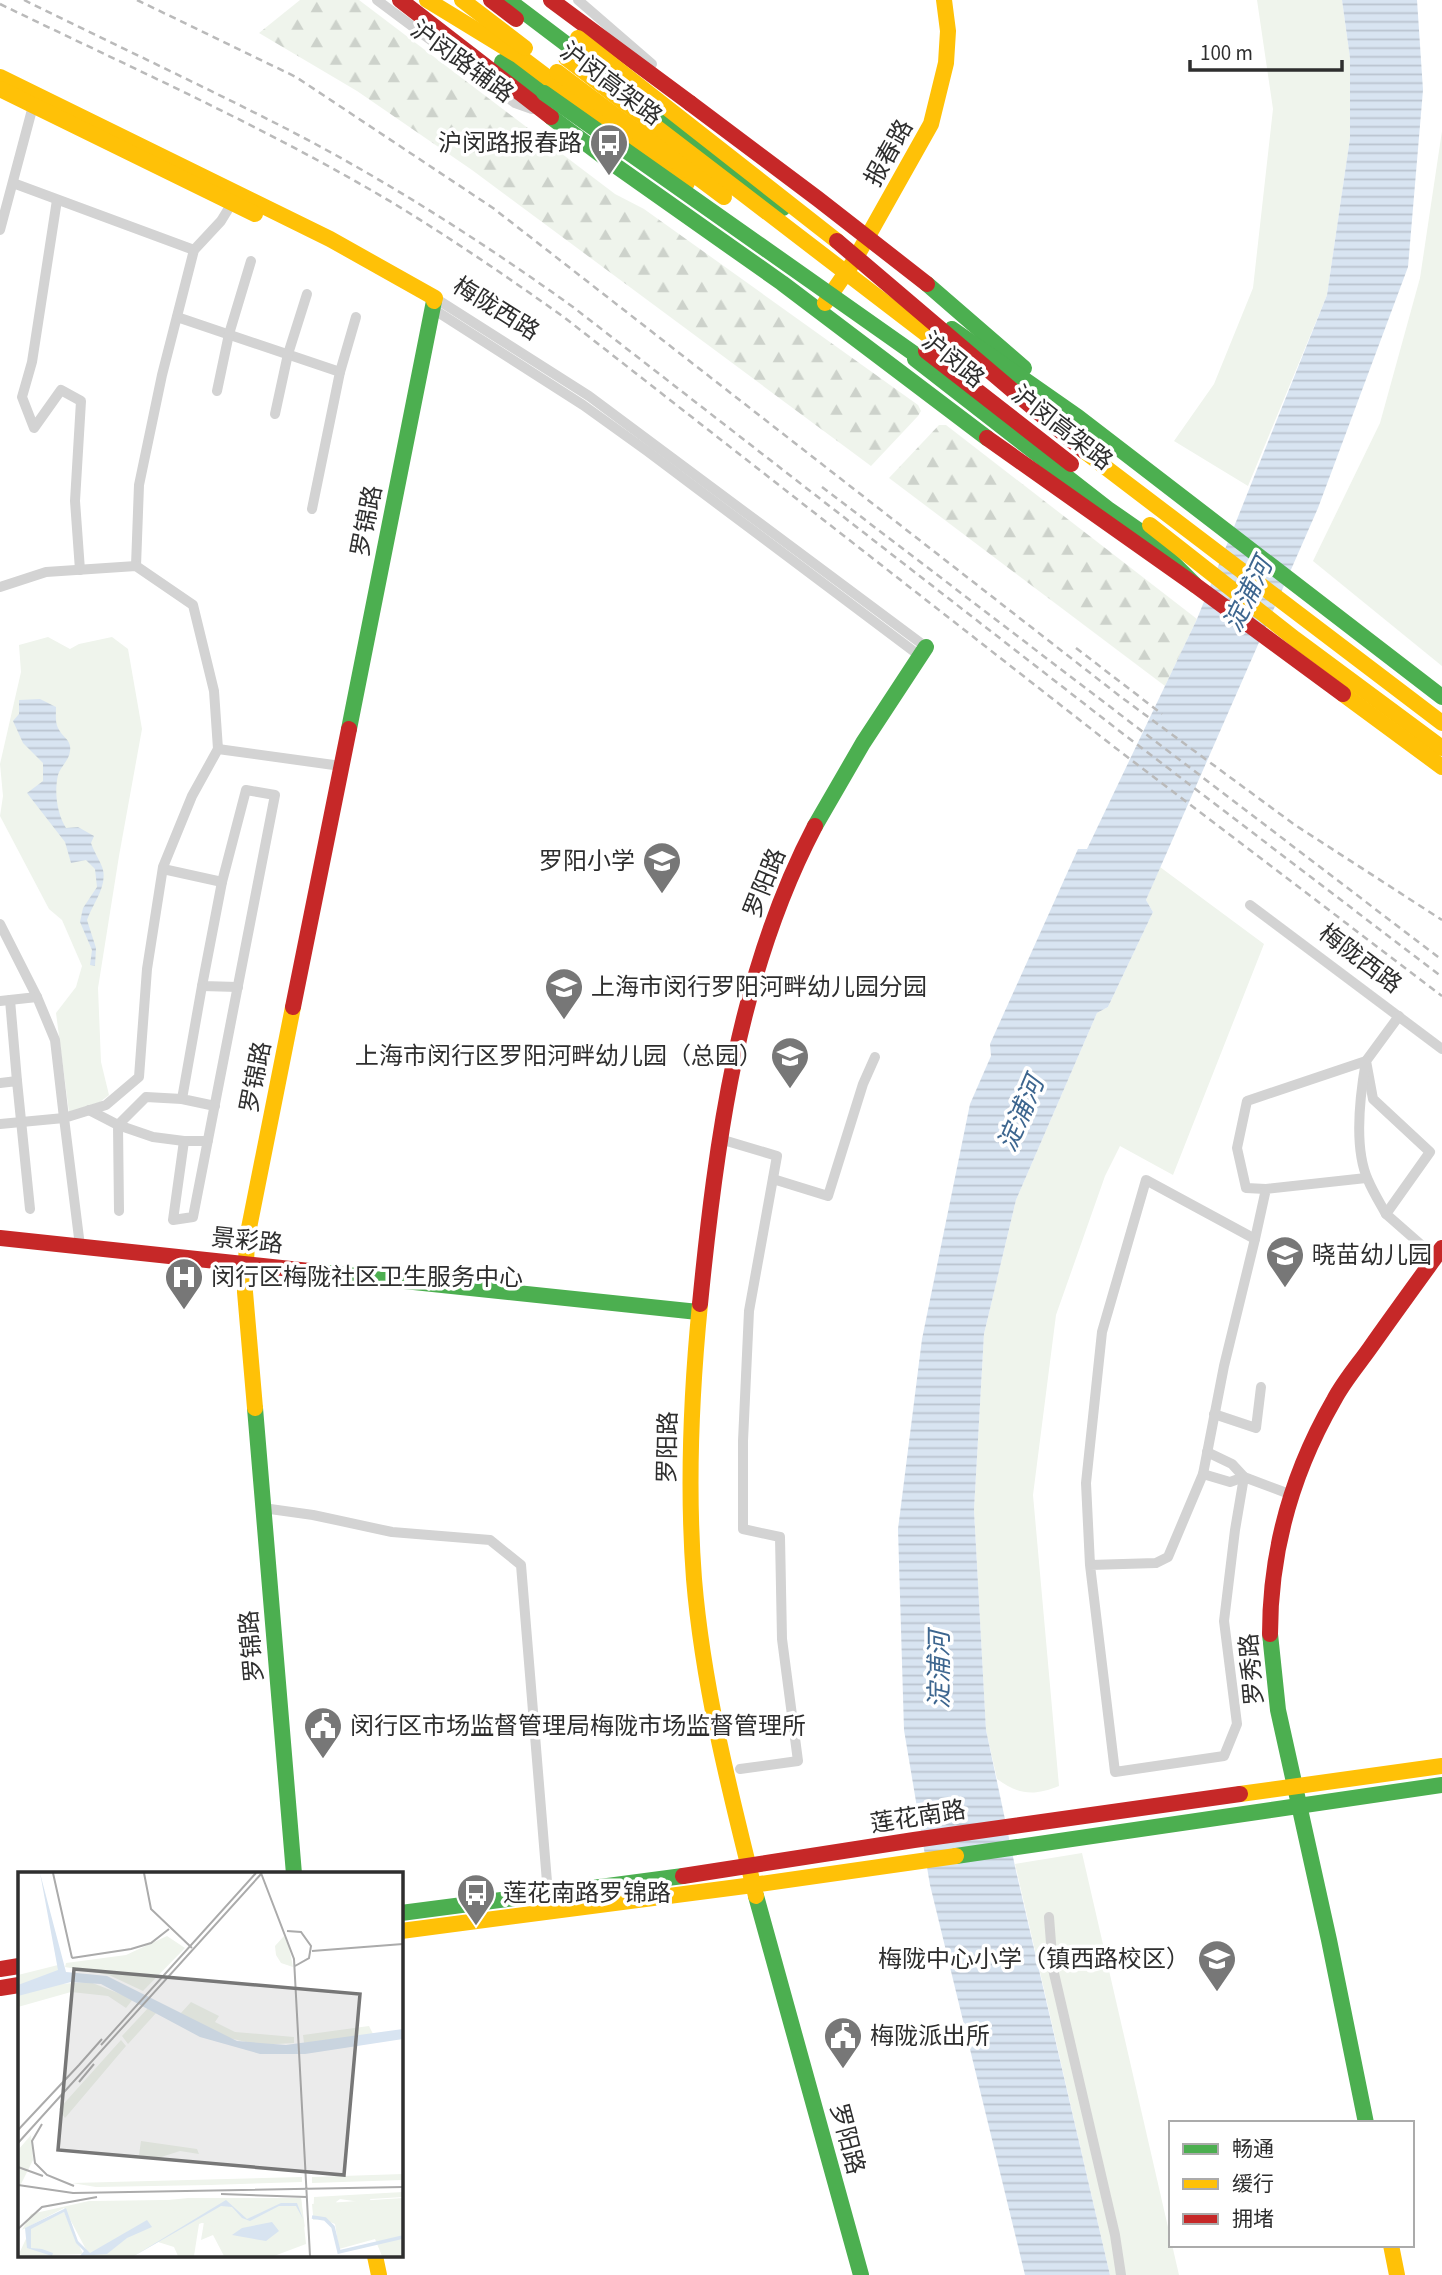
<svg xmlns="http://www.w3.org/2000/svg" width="1442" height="2275" font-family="'Source Sans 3','Noto Sans SC',sans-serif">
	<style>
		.green { fill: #eff4ec }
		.forest { fill: url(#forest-firs) }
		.water { fill: url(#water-rules) }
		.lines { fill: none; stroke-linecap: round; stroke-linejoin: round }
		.street { stroke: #d3d3d3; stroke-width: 10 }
		.fast { stroke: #4caf50; stroke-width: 16 }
		.slow { stroke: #ffc107; stroke-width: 16 }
		.jam { stroke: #c62828; stroke-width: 16 }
		.rail { stroke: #bababa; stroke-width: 2.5; stroke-dasharray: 7 5; stroke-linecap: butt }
		.fast-bridge { stroke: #4caf50; stroke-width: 16 }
		.slow-bridge { stroke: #ffc107; stroke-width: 16 }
		.jam-bridge { stroke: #c62828; stroke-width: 16 }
		.labels { text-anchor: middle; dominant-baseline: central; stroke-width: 7; stroke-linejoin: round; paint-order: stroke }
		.street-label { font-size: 24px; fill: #2e2e2e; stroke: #fff }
		.poi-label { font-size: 24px; fill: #2e2e2e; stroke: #fff; text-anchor: start }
		.water-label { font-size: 26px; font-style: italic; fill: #3d668f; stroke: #fff }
		.inset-river { fill: none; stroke: #d8e4f1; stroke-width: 3.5 }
		.inset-road { fill: none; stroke: #ababab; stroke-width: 2 }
		.view { fill: #777; fill-opacity: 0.15; stroke: #777; stroke-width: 3.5 }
		.inset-edge { fill: none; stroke: #2e2e2e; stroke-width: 3.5 }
	</style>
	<defs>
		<pattern id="forest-firs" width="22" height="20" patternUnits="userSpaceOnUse" patternTransform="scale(1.75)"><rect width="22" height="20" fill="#eff4ec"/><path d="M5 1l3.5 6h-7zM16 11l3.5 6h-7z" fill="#cdd2cb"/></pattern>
		<pattern id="water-rules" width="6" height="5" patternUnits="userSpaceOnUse" patternTransform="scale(1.75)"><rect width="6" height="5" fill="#d8e4f1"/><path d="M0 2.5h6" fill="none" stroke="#bac4cf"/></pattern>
	</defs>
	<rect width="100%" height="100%" fill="#fff"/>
	<g class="green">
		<polygon points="1257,0 1342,0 1350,58 1350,138 1327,295 1248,486 1174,441 1214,384 1253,288 1273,109"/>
		<polygon points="1442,131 1442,666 1313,561 1380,423 1420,278"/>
		<polygon points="48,637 70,649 79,644 112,637 128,649 142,729 119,856 98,988 101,1062 109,1095 100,1102 69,1112 56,1013 76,987 82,966 62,920 49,909 0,816 3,796 0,764 21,672 19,645"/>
		<path d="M1160 867 1264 944 1173 1175 1120 1146 1105 1176 1056 1315 1033 1495 1059 1786C1034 1796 1019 1795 997 1779L986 1730 974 1510 984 1334 1016 1200 1097 1013 1108 1007 1153 912 1146 900Z"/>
		<polygon points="1082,1853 1179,2275 1110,2275 1015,1864"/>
	</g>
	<g class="forest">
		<polygon points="300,0 359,0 615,194 644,209 918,405 921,411 918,416 871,466 472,170 357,91 259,33"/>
		<polygon points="939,425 946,425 1197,619 1165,686 889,478"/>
	</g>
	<g class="water">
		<polygon points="1342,0 1417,0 1423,90 1408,267 1318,508 1146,900 1153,912 1108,1007 1097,1013 1016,1200 984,1334 974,1510 986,1730 1016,1871 1110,2275 1025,2275 930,1885 904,1730 898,1529 922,1339 970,1104 991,1056 990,1044 1078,849 1087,849 1197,619 1327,295 1350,138 1350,58"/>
		<path d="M40 699 56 707C56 714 55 722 58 728 62 737 72 740 70 751 69 761 60 767 58 775 54 792 57 814 66 828L78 827 94 836 91 843C94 852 102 864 103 870 107 887 92 905 87 920L96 948 95 966 90 965 92 950 80 922 83 908 97 887 95 869 86 860 71 863 65 842 27 793 43 781V763L23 743 13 721 19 714V700Z"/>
	</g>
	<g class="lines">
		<g class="street">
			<polyline points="377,0 515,103 532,109"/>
			<polyline points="578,0 652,64"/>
			<polyline points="13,183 194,250"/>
			<polyline points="57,200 32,362 22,397 34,428 61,390 81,401 75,501 80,570"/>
			<polyline points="0,230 33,106"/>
			<polyline points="435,298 589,396 926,647"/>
			<polyline points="433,309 583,405 647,451 920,656"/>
			<polyline points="177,317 340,372 312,509"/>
			<polyline points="340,372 356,317"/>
			<polyline points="217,391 229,334 251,261"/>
			<polyline points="275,414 288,354 307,294"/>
			<polyline points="136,566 139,485 162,375 194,250 221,221 232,203"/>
			<polyline points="0,587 46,572 136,566 193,605 214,691 218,749"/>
			<path d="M163 869 222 882 246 790 275 795C248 936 221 1077 193 1217L173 1220 184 1141H208"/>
			<polyline points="222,882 202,986 238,987"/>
			<polyline points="1250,905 1442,1049"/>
			<polyline points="0,924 37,997 55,1040 64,1118 0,1124"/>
			<polyline points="202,986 182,1099 215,1106"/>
			<polyline points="10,1000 17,1081"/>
			<polyline points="0,1001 37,997"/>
			<polyline points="1399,1016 1366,1061 1373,1099 1430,1152 1386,1214 1435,1257"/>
			<polyline points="0,1083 17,1081 30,1209"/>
			<polyline points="182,1099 146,1097 118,1125 153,1137 184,1141"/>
			<polyline points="89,1110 118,1125 119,1211"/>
			<polyline points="720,1139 777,1156 749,1311 743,1441 743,1529 780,1537 782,1639 798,1761 740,1769"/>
			<polyline points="773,1179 828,1196 863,1084 875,1057"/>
			<path d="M1266 1189 1246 1188 1237 1148 1247 1101 1366 1061C1360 1095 1353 1147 1368 1180 1373 1192 1380 1203 1386 1214"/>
			<polyline points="1255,1239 1266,1189 1366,1178"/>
			<polyline points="80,1246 64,1118 106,1105 139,1077 147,969 163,867 192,796 218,749 341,766"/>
			<polyline points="1214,1414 1256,1428 1261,1387"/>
			<polyline points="1203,1474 1230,1482 1244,1477 1232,1464 1207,1452"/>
			<polyline points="263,1508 313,1515 392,1532 490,1540 521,1565 548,1894"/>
			<polyline points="1090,1565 1086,1483 1102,1332 1146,1180 1255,1239 1224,1366 1203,1474 1168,1557 1156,1563 1090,1565 1115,1772 1224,1756 1237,1724 1224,1621 1235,1530 1244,1477 1292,1495"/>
			<polyline points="1049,1917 1053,1969 1115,2235 1121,2275"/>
		</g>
		<g class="fast">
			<polyline points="508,0 783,208"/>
			<polyline points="502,62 544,93"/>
			<polyline points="551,117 616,166 782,283 987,438"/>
			<polyline points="927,284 1024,368"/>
			<polyline points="952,329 1078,417 1442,697"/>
			<polyline points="915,359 1108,509 1144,534 1195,585"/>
			<polyline points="349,729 434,301"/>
			<polyline points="815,826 863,743 926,647"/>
			<polyline points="319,1272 698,1312"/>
			<polyline points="255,1408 294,1874"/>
			<polyline points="1270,1634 1278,1710 1329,1940 1366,2123"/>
			<polyline points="956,1856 1442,1785"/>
			<polyline points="756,1896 861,2275"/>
			<polyline points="401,1913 683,1876"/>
		</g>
		<g class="slow">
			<polyline points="427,0 519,56 687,183"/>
			<polyline points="462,0 525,48"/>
			<polyline points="0,77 330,239 435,298 434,301"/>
			<polyline points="0,89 255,214"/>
			<polyline points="825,303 854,261 931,124 946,63 948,31 944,0"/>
			<polyline points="1084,451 1442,723"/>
			<polyline points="1150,525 1295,639 1442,748"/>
			<polyline points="1343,694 1442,767"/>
			<path d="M700 1304C691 1395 687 1487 694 1579 703 1687 730 1792 756 1896"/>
			<polyline points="255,1408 245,1292 247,1238 293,1007"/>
			<polyline points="1240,1794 1442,1766"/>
			<polyline points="401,1931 753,1885 956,1856"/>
			<polyline points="1391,2245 1397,2275"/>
			<polyline points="375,2256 379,2275"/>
		</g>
		<g class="jam">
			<polyline points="400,0 551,117"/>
			<polyline points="491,0 516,19"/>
			<polyline points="551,0 690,103"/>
			<polyline points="690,103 818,199 927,284"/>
			<polyline points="987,438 1195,585 1343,694"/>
			<polyline points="293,1007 349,729"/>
			<polyline points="0,1238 319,1272"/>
			<path d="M700 1304C716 1141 738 973 815 826"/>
			<path d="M1270 1634C1270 1551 1293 1471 1334 1400 1344 1381 1358 1365 1370 1348 1394 1314 1418 1281 1442 1248"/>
			<polyline points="683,1876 914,1840 1240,1794"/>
			<polyline points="0,1969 19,1966"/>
			<polyline points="0,1988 19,1985"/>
		</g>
		<g class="rail">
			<path d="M24 0C111 43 199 84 285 128 386 180 481 241 573 307L1122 733 1442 977"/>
			<polyline points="137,0 296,77 493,208 1121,697 1295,825 1442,920"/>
			<path d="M0 4C132 68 267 128 393 203 452 239 509 278 565 318L1113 746 1442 996"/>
			<polyline points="822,487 1442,960"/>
			<polyline points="1076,648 1162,714"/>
		</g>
		<polyline class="fast-bridge" points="544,93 933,367"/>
		<g class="slow-bridge">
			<polyline points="578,38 837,241"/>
			<polyline points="566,58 956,357"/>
			<polyline points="557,72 724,197"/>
		</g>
		<g class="jam-bridge">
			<polyline points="837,241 1084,451"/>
			<polyline points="926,351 1071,464"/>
		</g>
	</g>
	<defs>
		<symbol id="bus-pin" viewBox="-11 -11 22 30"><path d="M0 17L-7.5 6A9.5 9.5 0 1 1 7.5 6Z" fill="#777" stroke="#fff"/><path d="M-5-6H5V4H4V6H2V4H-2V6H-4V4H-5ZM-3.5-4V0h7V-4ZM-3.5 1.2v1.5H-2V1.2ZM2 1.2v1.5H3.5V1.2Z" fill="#fff"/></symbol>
		<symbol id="school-pin" viewBox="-11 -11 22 30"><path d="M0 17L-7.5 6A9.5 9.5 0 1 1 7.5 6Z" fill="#777" stroke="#fff"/><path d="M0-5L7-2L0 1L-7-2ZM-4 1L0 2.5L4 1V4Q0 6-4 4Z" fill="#fff"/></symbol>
		<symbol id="hospital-pin" viewBox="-11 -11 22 30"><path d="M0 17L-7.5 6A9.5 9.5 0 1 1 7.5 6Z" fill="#777" stroke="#fff"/><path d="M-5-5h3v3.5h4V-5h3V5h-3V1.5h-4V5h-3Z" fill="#fff"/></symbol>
		<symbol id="civic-pin" viewBox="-11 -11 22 30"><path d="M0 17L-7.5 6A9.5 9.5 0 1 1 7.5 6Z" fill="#777" stroke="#fff"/><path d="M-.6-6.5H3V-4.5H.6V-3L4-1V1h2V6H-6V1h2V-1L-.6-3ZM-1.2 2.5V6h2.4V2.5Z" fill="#fff"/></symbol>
	</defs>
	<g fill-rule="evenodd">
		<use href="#bus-pin" x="587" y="121" width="44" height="60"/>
		<use href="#school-pin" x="640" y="839" width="44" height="60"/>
		<use href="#school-pin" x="542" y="965" width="44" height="60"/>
		<use href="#school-pin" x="768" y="1034" width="44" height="60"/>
		<use href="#school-pin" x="1263" y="1233" width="44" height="60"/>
		<use href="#hospital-pin" x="162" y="1255" width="44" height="60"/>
		<use href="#civic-pin" x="301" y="1704" width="44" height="60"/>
		<use href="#bus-pin" x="454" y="1871" width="44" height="60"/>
		<use href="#school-pin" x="1195" y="1937" width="44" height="60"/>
		<use href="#civic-pin" x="821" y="2014" width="44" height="60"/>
	</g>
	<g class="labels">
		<g class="street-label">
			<text transform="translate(462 62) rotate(36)">沪闵路辅路</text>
			<text transform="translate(611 84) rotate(37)">沪闵高架路</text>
			<text transform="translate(889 153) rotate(-61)">报春路</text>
			<text transform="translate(496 309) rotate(32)">梅陇西路</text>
			<text transform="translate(953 360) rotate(39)">沪闵路</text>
			<text transform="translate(1062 428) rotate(38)">沪闵高架路</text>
			<text transform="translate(367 521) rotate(-79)">罗锦路</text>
			<text transform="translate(765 883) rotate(-68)">罗阳路</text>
			<text transform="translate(1360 959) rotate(37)">梅陇西路</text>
			<text transform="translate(256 1077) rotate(-79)">罗锦路</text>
			<text transform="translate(247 1241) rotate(6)">景彩路</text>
			<text transform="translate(668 1447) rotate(-89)">罗阳路</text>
			<text transform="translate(252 1646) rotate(-95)">罗锦路</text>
			<text transform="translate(1252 1669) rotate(-95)">罗秀路</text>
			<text transform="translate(918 1817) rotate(-9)">莲花南路</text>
			<text transform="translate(847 2139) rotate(75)">罗阳路</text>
		</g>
		<g class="poi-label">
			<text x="582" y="143" text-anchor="end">沪闵路报春路</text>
			<text x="635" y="861" text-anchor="end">罗阳小学</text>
			<text x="591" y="987">上海市闵行罗阳河畔幼儿园分园</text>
			<text x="763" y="1056" text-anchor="end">上海市闵行区罗阳河畔幼儿园（总园）</text>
			<text x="1312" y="1255">晓苗幼儿园</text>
			<text x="211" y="1277">闵行区梅陇社区卫生服务中心</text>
			<text x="350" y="1726">闵行区市场监督管理局梅陇市场监督管理所</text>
			<text x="503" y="1893">莲花南路罗锦路</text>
			<text x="1190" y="1959" text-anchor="end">梅陇中心小学（镇西路校区）</text>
			<text x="870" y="2036">梅陇派出所</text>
		</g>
		<g class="water-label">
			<text transform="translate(1248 595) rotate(-64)">淀浦河</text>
			<text transform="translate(1021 1114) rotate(-67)">淀浦河</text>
			<text transform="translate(939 1670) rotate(-90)">淀浦河</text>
		</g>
	</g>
	<g transform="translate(18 1872)">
		<rect width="385" height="385" fill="#fff"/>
		<path d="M149 64 167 76 125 119 91 103 47 95 48 91 108 83ZM266 64 271 75 275 95 263 91 258 83 257 74ZM40 93 41 112 72 110 115 127 108 136 90 124 53 120 0 135V103ZM173 130 201 144 197 150 217 160 276 165V171L241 173 202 164 162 142ZM351 154 355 162 286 171 285 163ZM123 269 179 277 181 282 162 279 137 287 121 283ZM283 326 288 372 256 384H206L195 363 183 368 186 350 181 352 176 384H160L156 375 140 370 116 384H65L71 383 46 336 4 358 13 342 71 329ZM385 326V384H364L357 367 321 377 317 352 295 343 294 332ZM46 340 65 382 0 384 13 356Z" fill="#eff4ec"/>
		<path d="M131 135 139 140 110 172 104 164ZM103 168 108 174 47 246 41 237ZM13 263 15 288 0 318V278ZM385 302V308L294 311V305ZM284 305V310L192 313 78 315 54 311ZM385 320V325L352 327 356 339 349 340 342 330 322 327 318 330 325 342 295 348 296 325ZM170 326H283L287 356 276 334 257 340 253 329 235 330 226 339 233 346 236 368 226 373 213 348 197 355 182 350 172 356 166 347 161 349 151 328Z" fill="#eff4ec"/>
		<path d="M22 1 48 100 89 104 219 169 268 173 385 157V167L287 182H242L182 165 83 112 53 110 0 124V113L40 98ZM208 328 229 347 263 331H279L285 347 278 334H261L232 349 224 346 214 335 203 334 116 384ZM48 336 60 369 72 381 129 348 134 355 109 366 89 382 62 384 66 379 58 371 46 340 13 357V376L24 377 35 381 34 384 9 376 7 356ZM254 350 261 359 248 369 214 363 224 356Z" fill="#d8e4f1"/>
		<path class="inset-river" d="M294 345 307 347 315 355 321 380 385 365"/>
		<path class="inset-road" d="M35 1 54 86M126 1 133 37 174 76M243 1 276 87 292 384M269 59 283 60 293 74 291 86 277 94M294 79 385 72M54 86 113 77 133 71 151 57M83 173 238 1M61 193 84 167M61 210 76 192M24 252 14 269 17 291 29 303 56 314M0 258 61 193M0 271 244 1M0 295 25 304M0 313 55 321 385 315M203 322 289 325M0 357 24 335 79 325"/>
		<path class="view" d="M56 97 342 122 326 303 40 278Z"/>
		<rect width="385" height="385" class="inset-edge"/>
	</g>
	<rect x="1169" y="2121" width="245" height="126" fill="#ffffff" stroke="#ababab" stroke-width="2"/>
	<rect x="1183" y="2144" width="35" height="10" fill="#4caf50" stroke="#ababab" stroke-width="2"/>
	<text x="1232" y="2156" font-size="21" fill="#2e2e2e">畅通</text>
	<rect x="1183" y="2179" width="35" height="10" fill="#ffc107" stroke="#ababab" stroke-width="2"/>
	<text x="1232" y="2191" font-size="21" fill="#2e2e2e">缓行</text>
	<rect x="1183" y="2214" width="35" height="10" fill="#c62828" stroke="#ababab" stroke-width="2"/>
	<text x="1232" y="2226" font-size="21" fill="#2e2e2e">拥堵</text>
	<path d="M1190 60v10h152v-10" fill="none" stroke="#2e2e2e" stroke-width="3.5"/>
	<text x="1200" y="60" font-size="21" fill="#2e2e2e" stroke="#ffffff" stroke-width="5" paint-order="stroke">100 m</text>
</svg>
